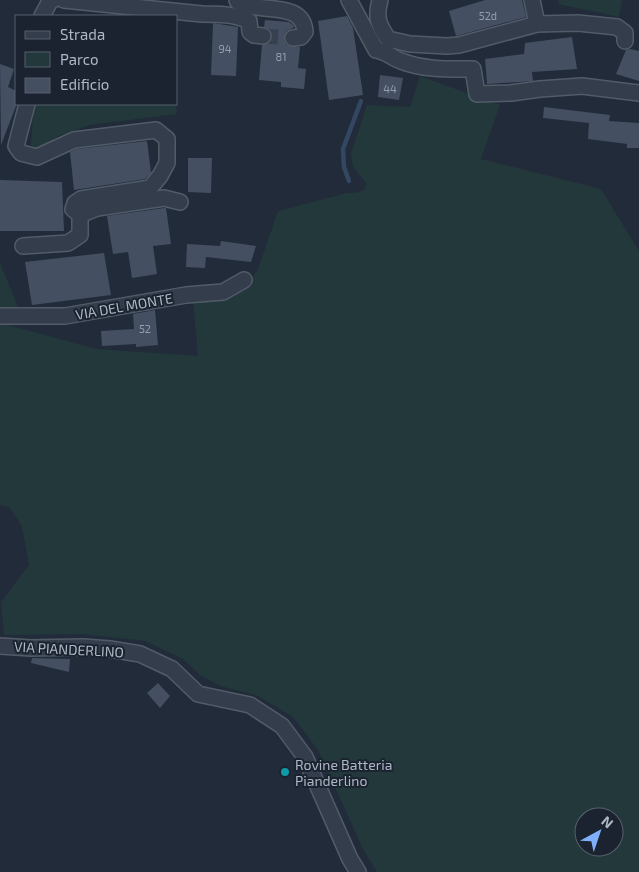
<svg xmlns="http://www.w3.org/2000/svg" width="639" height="872" font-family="'Exo 2',sans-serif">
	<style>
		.green { fill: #23383b; fill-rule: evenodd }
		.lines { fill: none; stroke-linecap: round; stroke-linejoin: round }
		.stream { stroke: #344762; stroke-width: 4.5 }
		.building { fill: #445062 }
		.street-tunnel { stroke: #36404f; stroke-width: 15; stroke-dasharray: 15 8; stroke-linecap: butt }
		.street-casing { stroke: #525b68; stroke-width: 18 }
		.street { stroke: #343d4b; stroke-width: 15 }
		.culture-dot { fill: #0f9aa8; stroke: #1a232f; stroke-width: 2 }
		.labels { text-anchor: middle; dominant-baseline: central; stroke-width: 4; stroke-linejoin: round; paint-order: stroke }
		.number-label { font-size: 11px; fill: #949eae }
		.street-label { font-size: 14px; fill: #afb8c7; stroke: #1a232f }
		.poi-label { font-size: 14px; fill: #afb8c7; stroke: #1a232f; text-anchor: start }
	</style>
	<rect width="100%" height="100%" fill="#212b3a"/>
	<g class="green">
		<polygon points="559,0 622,0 619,17 558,4"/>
		<path d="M420 76 500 105 481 159 601 189 639 251V872H377L363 849 318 750 293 717 256 695 220 686 200 675 183 659 145 641 82 634 4 635 1 602 29 565 22 526 9 507 0 505V323L97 349 198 356 193 300 249 282 258 269 278 211 347 193H357L365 189 366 183 353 167 351 154 367 105 410 107ZM584 817H614V847H584Z"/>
		<polygon points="176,103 177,114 89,125 58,136 40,148 35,148 31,145 34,104"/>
		<polygon points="0,263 19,309 0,310"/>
	</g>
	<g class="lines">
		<polyline class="stream" points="349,181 344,167 343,149 361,101"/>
	</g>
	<g class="building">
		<polygon points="485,0 522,0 526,17 456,36 449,11"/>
		<polygon points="347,16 353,28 363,95 329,100 318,21"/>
		<polygon points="265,20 289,22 294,26 293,28 288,30 285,34 284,40 289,46 300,47 298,68 306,69 304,89 281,87 281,82 259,80 262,45 270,42 272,37 269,29 264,27"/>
		<polygon points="213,23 238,27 236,76 211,75"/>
		<polygon points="572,37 577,69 532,72 533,81 487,84 485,59 524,54 525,43"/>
		<polygon points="630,49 639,51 639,81 616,74 626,50"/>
		<polygon points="0,64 14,69 8,87 16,91 16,106 1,145"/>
		<polygon points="380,75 403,78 399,100 378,97"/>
		<polygon points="544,107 610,115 609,121 639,123 639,148 627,148 627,144 588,139 589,123 543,118"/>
		<polygon points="147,141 151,173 145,179 74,190 70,152 77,149"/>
		<polygon points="188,158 212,158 211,193 188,192"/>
		<polygon points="0,180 62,182 64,231 0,231"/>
		<polygon points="164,208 166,208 171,244 153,246 157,274 132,278 128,252 113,254 107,216"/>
		<polygon points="221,241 256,246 251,262 206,257 205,268 186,267 187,244 220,246"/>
		<polygon points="104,253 111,295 32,305 25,262"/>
		<polygon points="155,310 158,345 136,347 136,344 102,346 101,331 134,329 133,314"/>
		<polygon points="32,658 70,659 69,672 31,663"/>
		<polygon points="158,683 170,696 160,708 147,693"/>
	</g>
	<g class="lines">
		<polyline class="street-tunnel" points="263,36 293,38"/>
		<defs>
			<g id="street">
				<path d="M64 0 202 14C218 14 234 14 249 21L250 32 254 35 263 36"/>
				<path d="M237 0 238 2C261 14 303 0 305 32L301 37 293 38"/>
				<path d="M349 0 376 50C386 51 392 58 401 61 424 70 448 69 473 69L477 94 511 93 540 89 582 86 639 93"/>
				<path d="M380 0C375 18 379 25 388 39L410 44 447 46 459 45 537 24 578 23 617 27 625 33V41"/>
				<polyline points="532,0 537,24"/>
				<polyline points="42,16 50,1 53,0"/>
				<polyline points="80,215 97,208 164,198 180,202"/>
				<polyline points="23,246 68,243 80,235 80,215 73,209 75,203 81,199 150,188 160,176 167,163 167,139 156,130 74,140 37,157 21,153 16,146 27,104"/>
				<polyline points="0,316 65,316 186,295 223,292 244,280"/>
				<polyline points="0,646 31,648 83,647 110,649 140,654 172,669 198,694 250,705 282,726 305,757 350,859 358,872"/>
			</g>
		</defs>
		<use href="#street" class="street-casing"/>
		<use href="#street" class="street"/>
	</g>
	<circle class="culture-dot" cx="285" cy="772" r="5"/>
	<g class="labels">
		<g class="number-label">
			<text x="488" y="15">52d</text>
			<text x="225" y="48">94</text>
			<text x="281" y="56">81</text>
			<text x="390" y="88">44</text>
			<text x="145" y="328">52</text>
		</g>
		<g class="street-label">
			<text transform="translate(124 306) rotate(-10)">VIA DEL MONTE</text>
			<text transform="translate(69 649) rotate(3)">VIA PIANDERLINO</text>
		</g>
		<g class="poi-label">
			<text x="295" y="764">Rovine Batteria<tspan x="295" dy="16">Pianderlino</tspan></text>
		</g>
	</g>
	<rect x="15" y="15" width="162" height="90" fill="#1a232f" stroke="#565f6c"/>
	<rect x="25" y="31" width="25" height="8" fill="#343d4b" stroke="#565f6c"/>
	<text x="60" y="40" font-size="15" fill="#afb8c7">Strada</text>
	<rect x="25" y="52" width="25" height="15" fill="#23383b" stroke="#565f6c"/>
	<text x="60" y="65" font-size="15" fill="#afb8c7">Parco</text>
	<rect x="25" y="78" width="25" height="15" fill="#445062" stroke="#565f6c"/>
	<text x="60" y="90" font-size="15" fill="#afb8c7">Edificio</text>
	<g transform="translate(599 832) rotate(40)"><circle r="24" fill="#1a232f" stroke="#565f6c"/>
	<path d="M0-4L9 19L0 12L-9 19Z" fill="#80affb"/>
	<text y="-8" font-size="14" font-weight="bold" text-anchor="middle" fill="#afb8c7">N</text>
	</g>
</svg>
